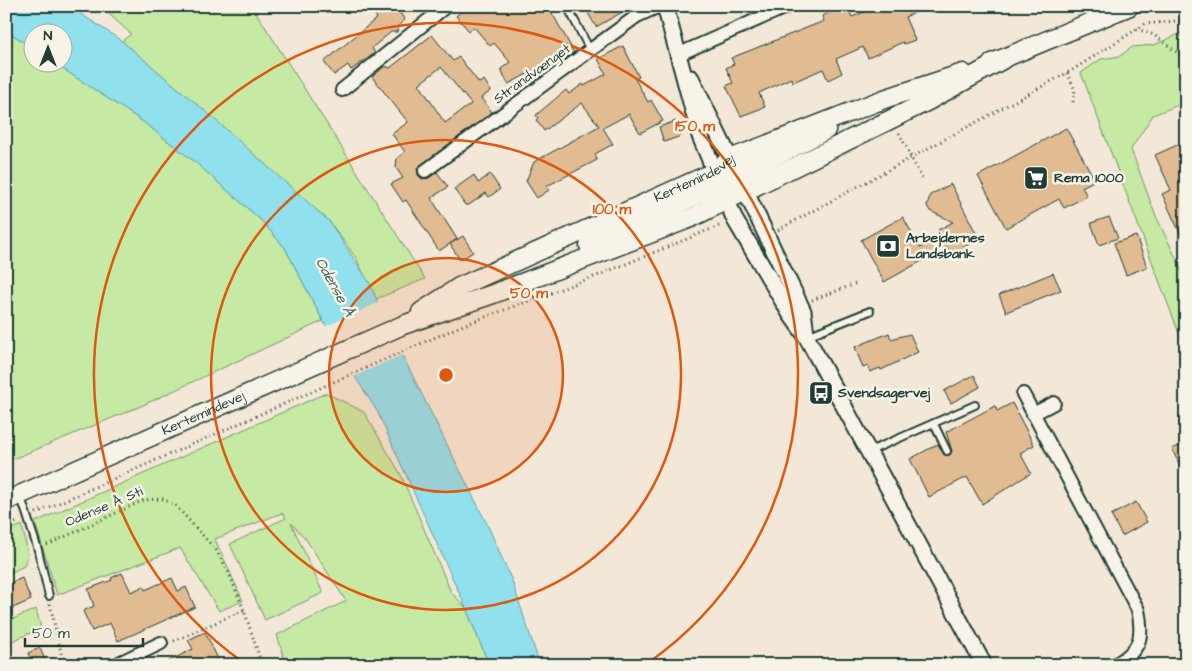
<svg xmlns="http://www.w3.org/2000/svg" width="1192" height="671" font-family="'Architects Daughter',sans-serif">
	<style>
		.green { fill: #c6e9a3; stroke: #72936c }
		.water { fill: #91e0ee; stroke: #639fa4 }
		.pier { fill: #f3e8d7 }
		.building { fill: #e1bb92; stroke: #1f3d34; fill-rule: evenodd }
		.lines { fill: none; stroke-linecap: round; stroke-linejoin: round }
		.service-casing { stroke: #1f3d34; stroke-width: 10 }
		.minor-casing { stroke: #1f3d34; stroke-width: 16 }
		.tertiary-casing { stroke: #1f3d34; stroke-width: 19 }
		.secondary-casing { stroke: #1f3d34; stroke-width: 21 }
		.path { stroke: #1f3d34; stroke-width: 3; stroke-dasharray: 1 4; stroke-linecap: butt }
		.service { stroke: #f7f3e8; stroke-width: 6 }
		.minor { stroke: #f7f3e8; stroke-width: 12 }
		.tertiary { stroke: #f7f3e8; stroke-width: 15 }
		.secondary { stroke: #f7f3e8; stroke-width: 18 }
		.ring { fill: none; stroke: #de580e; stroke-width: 2.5 }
		.labels { text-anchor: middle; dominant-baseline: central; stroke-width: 5; stroke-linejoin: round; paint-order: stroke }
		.street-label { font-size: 14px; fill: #1f3d34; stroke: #f7f3e8 }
		.poi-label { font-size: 14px; font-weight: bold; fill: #1f3d34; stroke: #f7f3e8; text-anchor: start }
		.water-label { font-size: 15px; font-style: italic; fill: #365e59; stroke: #f7f3e8 }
		.centre { fill: #de580e; stroke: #f7f3e8; stroke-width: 2.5 }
		.ring-label { font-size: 15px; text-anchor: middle; font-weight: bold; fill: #de580e; stroke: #f7f3e8; stroke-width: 5; stroke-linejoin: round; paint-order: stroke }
	</style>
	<rect width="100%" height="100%" fill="#f3e8d7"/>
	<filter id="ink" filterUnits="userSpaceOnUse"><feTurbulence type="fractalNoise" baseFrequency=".02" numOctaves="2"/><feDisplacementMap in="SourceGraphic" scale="10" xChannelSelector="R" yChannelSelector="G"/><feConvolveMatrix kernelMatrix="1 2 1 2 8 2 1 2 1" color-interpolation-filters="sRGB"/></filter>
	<g filter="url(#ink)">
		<g class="green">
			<polygon points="100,6 252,6 425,279 376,299 356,258 329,221 122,41 131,34"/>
			<polygon points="6,30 32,48 32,62 54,63 142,121 195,162 261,220 285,248 323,321 141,406 6,462"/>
			<polygon points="1186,31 1186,102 1153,115 1131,149 1155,214 1186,279 1186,352 1081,73 1101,59 1120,56 1132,47 1154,45"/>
			<polygon points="326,393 364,412 400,473 451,592 466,608 489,665 286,665 277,635 346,601 305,538 291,523 323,593 265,620 230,544 286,518 282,513 215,539 243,601 219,611 180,548 57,595 35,522"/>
			<polygon points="22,525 28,554 24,566 6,575 6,532"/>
			<polygon points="36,609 41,628 6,644 6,622"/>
		</g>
		<polygon class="water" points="6,6 69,6 122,41 211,116 329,221 369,282 391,333 488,526 512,581 540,665 489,665 466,608 377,411 341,355 285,248 261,220 195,162 142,121 54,63 62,62 62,32 32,32 32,48 6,30"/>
		<polygon class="pier" points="380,302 404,354 353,377 324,327"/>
		<g class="building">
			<polygon points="369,6 409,6 400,13 405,20 398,26 397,32 391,32 374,46 372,48 375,53 351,70 348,65 334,75 324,62 377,18"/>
			<polygon points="468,6 548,6 574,52 563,60 561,57 508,84 501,69 510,62 494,43 490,46 474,27 469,31 456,16"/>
			<polygon points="584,6 633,6 596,27"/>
			<polygon points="844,6 847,6 852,17 878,6 930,6 905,17 915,40 904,44 903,42 868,58 863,47 836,59 842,73 828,80 823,69 793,82 791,78 759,93 765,107 741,116 726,86 733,83 726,68 734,64 731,58 824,21 822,16"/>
			<path d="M432 35 453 61 459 57 479 83 484 80 491 91 481 98 492 112 417 168 418 175 422 179 429 178 437 172 448 187 431 198 457 239 439 251 406 200 403 202 391 184 403 178 396 168 397 158 405 152 392 134 408 122 372 77 385 66 390 68ZM441 67 471 104 445 123 419 84Z"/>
			<polygon points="623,46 639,77 635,79 648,102 651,100 663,121 640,133 629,114 603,128 613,144 595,154 597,160 547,186 549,190 537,198 526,181 534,162 599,126 582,103 544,131 536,120 538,118 536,115 566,90 569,94 583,84 584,86 606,74 598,59"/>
			<polygon points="676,121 681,136 664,142 659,127"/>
			<polygon points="1066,128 1095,180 1082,187 1087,196 1064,208 1059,199 1006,228 978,176"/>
			<polygon points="1186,141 1186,246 1162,194 1171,190 1155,155"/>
			<polygon points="490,174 500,189 489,197 486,193 469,205 465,205 454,189 474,175 478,183"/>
			<polygon points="951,184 979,239 951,254 947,247 884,282 861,240 903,217 920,248 941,236 938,230 953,222 930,211 927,206 930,195"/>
			<polygon points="1109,217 1118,238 1099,245 1091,223"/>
			<polygon points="463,236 473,252 460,260 450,244"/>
			<polygon points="1136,236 1147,267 1126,275 1114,243"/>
			<polygon points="1053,273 1061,290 1006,312 999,295"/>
			<polygon points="889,333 891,339 910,334 918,352 881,370 880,368 870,372 868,366 863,368 855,347"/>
			<polygon points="974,375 980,387 951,403 944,391"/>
			<polygon points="1012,403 1034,445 1020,453 1031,473 982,504 967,477 929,497 910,459 938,444 944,455 950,455 952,451 946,432 995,406 997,411"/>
			<polygon points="1186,443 1186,479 1172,449"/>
			<polygon points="1136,502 1147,522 1122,536 1111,515"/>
			<polygon points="122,573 131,592 144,586 145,590 172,578 178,591 186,587 195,607 118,641 110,623 92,631 83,611 94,606 88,589 112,580 111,578"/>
			<polygon points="22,578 31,600 6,611 6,585"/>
			<polygon points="205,632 221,665 161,665 193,649 188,640"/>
			<polygon points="40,648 47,665 33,665 28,653"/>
		</g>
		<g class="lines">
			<defs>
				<g id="service">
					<polyline points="567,6 590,50"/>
					<polyline points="807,336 870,311"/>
					<polyline points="934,424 947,451"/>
					<polyline points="870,451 975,405"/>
					<polyline points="21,497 38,550 49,596"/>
				</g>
				<g id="minor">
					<polyline points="677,55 788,6"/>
					<polyline points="342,90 446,6"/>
					<polyline points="425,171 637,16 659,6"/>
					<path d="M1023 394 1138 610C1144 638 1140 651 1114 665"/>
					<polyline points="1033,414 1054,403"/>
					<polyline points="115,665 161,643"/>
				</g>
				<g id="tertiary">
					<polyline points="665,6 700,136 735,220 791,315 806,336 984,665"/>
					<polyline points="691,78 803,311 806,334"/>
				</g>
				<g id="secondary">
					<polyline points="992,63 1130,6"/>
					<polyline points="728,197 731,183 738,176 826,130"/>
					<polyline points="589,246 721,184 730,159"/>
					<path id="s1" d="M421 312 459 287 716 171 730 159 884 99 963 73"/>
					<path id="s2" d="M6 501 403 325 493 294 691 218 928 101 1002 60"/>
				</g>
			</defs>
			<use href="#service" class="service-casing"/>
			<use href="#minor" class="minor-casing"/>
			<use href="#tertiary" class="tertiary-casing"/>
			<use href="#secondary" class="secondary-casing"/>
			<g class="path">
				<polyline points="1137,29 1154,35 1186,59"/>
				<polyline points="1067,73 1075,90 1073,102"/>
				<polyline points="899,133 923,181"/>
				<polyline points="1180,172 1186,169"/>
				<polyline points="778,230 1074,69 1145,24 1186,20"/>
				<polyline points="812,300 858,283"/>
				<polyline points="36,513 461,326 599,275 721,225"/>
				<polyline points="6,527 19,521"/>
				<polyline points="47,545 144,500 163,499 175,505 216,550 228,571 244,610 262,665"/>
				<polyline points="50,604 64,665"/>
				<polyline points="174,641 244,610"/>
			</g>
			<use href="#service" class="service"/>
			<use href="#minor" class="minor"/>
			<use href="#tertiary" class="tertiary"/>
			<use href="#secondary" class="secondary"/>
		</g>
	</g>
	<circle cx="446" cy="375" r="117" fill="#de580e" fill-opacity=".12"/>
	<g class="ring">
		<circle cx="446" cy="375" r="117"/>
		<circle cx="446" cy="375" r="235"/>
		<path d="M244 663A352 352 0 1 1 648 663"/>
	</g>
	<defs>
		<symbol id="supermarket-square" viewBox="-11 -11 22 22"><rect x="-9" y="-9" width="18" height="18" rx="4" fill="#1f3d34" stroke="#f7f3e8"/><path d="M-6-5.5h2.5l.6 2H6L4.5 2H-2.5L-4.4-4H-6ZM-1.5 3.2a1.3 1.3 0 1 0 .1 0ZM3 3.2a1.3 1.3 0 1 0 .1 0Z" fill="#fff"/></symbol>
		<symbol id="bank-square" viewBox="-11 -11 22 22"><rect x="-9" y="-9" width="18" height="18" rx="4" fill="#1f3d34" stroke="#f7f3e8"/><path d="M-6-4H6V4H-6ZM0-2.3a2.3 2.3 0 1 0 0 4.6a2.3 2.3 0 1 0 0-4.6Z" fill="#fff"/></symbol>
		<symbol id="bus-square" viewBox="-11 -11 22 22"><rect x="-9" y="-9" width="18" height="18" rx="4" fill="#1f3d34" stroke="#f7f3e8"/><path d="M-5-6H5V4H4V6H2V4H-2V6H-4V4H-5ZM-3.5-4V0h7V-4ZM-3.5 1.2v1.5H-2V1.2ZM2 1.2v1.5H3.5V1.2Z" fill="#fff"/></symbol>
	</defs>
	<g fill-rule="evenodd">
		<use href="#supermarket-square" x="1022" y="164" width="28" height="28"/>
		<use href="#bank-square" x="874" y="232" width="28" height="28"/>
		<use href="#bus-square" x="807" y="379" width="28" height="28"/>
	</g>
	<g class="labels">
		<g class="street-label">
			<text transform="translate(532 74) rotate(-36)">Strandvænget</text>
			<text stroke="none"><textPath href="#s1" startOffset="305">Kertemindevej</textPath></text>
			<text stroke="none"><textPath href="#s2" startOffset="216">Kertemindevej</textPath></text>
			<text transform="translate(104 507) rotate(-23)">Odense Å Sti</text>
		</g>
		<g class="poi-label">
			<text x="1054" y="178">Rema 1000</text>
			<text x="906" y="238">Arbejdernes<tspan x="906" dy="16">Landsbank</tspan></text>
			<text x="838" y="393">Svendsagervej</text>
		</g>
		<g class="water-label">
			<text transform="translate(335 287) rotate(61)">Odense Å</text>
		</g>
	</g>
	<circle cx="446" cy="375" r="8" class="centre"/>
	<g class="ring-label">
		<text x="695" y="131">150 m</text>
		<text x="612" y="214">100 m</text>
		<text x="529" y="298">50 m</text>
	</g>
	<rect width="1192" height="671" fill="none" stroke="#f7f3e8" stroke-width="25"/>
	<rect x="12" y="12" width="1167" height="646" fill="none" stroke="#1f3d34" stroke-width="2" filter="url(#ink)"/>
	<g transform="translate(48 48)"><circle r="24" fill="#f7f3e8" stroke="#a1aaa0"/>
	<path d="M0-4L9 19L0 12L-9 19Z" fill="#1f3d34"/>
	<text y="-8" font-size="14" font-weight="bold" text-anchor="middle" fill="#1f3d34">N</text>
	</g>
	<path d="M25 638v8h118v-8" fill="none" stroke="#1f3d34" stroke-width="2.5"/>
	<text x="32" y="638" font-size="15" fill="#1f3d34" stroke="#f7f3e8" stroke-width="4" paint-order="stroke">50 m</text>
</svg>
